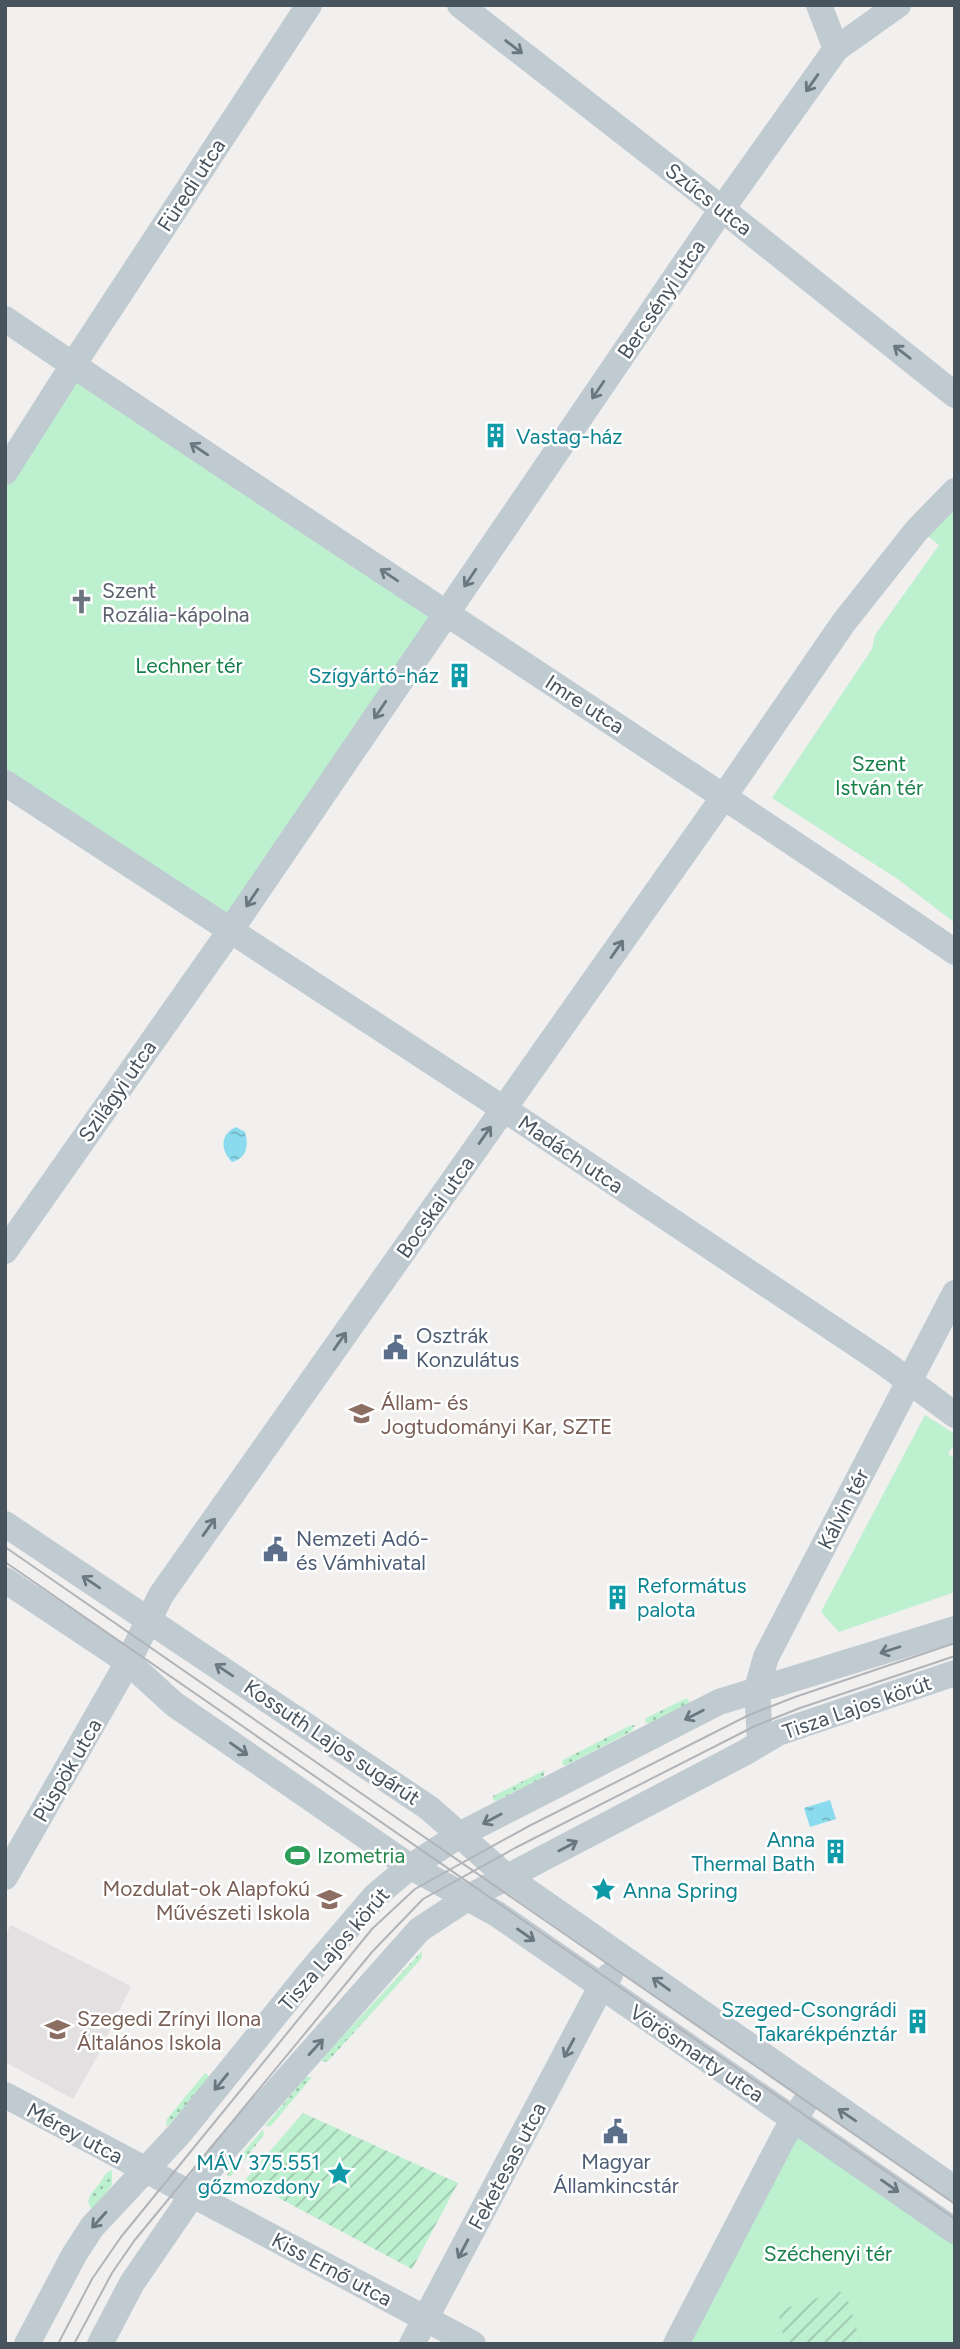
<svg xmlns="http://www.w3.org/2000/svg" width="960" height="2349" font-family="Figtree,sans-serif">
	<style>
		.education { fill: #e3e0e1 }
		.grass { fill: url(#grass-dots) }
		.park { fill: #bdf0cf }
		.garden { fill: url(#garden-furrows) }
		.water { fill: url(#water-ripples) }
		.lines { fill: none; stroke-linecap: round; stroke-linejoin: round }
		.minor { stroke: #bfcad1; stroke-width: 26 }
		.tram { stroke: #b1b4b9; stroke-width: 2 }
		.oneway { stroke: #6b7780 }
		.labels { text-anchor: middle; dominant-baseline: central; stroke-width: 5; stroke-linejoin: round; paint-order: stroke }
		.street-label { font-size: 21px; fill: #47535d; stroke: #fff }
		.culture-label { font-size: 21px; fill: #0d838f; stroke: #fff; text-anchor: end }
		.worship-label { font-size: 21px; fill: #5b616d; stroke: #fff; text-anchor: start }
		.park-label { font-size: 21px; fill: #168048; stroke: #fff }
		.service-label { font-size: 21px; fill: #4e5e75; stroke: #fff; text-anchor: start }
		.education-label { font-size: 21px; fill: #785e54; stroke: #fff; text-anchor: start }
		.leisure-label { font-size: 21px; fill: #27864d; stroke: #fff; text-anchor: start }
	</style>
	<defs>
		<pattern id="grass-dots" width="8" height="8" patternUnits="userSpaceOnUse" patternTransform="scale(1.75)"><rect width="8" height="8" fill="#bdf0cf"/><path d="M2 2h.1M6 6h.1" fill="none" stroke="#9bc5ab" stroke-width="1.8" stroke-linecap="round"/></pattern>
		<pattern id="garden-furrows" width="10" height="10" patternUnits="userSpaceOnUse" patternTransform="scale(1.75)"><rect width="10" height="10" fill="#bdf0cf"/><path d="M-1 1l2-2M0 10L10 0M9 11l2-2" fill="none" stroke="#9bc5ab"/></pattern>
		<pattern id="water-ripples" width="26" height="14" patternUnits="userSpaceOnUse" patternTransform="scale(1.75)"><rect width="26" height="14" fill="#89dbed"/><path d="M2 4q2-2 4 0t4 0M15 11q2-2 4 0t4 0" fill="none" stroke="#72b4c3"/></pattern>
	</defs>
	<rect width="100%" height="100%" fill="#f2efef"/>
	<polygon class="education" points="11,1925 131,1986 97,2057 73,2099 5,2062 5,1936"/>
	<g class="grass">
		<polygon points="687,1698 690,1703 649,1724 645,1722 646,1718"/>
		<polygon points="635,1725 632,1731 567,1765 562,1765 563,1760 629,1726"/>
		<polygon points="545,1770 543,1778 496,1801 493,1800 493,1796"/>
		<polygon points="422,1951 422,1958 328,2061 322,2062 323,2057"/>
		<polygon points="205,2073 210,2077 168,2126 166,2125 167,2119"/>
		<polygon points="306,2077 312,2077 271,2126 265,2126"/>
		<polygon points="263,2129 264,2135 231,2176 227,2176 230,2168"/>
		<path d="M112 2170V2185L92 2210C84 2198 92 2193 100 2183 104 2177 104 2173 112 2170Z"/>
	</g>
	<g class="park">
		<polygon points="73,365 445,613 230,931 5,783 5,472"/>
		<polygon points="955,506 955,923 899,880 772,798 872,649 875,635 939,545 924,533"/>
		<polygon points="925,1415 955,1434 955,1443 948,1454 955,1459 955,1592 839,1632 821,1612"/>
		<polygon points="794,2119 955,2231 955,2344 676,2344"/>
	</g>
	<g class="garden">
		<polygon points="303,2113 458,2183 412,2269 245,2180"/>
		<polygon points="839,2291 847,2297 861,2344 786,2344 779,2320 781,2310"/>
	</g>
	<g class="water">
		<path d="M236 1127 245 1132C249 1145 247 1158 232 1162 220 1150 220 1134 236 1127Z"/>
		<polygon points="830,1800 836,1819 810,1827 804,1808"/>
	</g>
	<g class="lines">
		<g class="minor">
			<polyline points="460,5 722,209 955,395"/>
			<polyline points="819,5 836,49"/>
			<path d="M5 319C320 533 640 738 955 952"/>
			<polyline points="5,472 73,365 309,5"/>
			<polyline points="5,783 504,1109 883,1362 955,1415"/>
			<polyline points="5,1251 230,931 722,209 836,49 898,5"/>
			<polyline points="5,1524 429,1808 507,1877 955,2189"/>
			<polyline points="5,1580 128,1662 174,1704 406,1864 497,1914 955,2231"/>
			<polyline points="760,1742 757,1689 766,1657 955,1293"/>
			<polyline points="5,1877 128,1662 161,1595 725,795 844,622 917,530 955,491"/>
			<polyline points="5,2095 473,2344"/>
			<polyline points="27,2344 74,2255 92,2227 179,2134 310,1972 375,1896 406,1870 461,1834 719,1702 955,1629"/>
			<polyline points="100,2344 132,2283 219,2156 419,1930 469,1897 744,1753 778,1733 955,1673"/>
			<polyline points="412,2344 601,1987 610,1975"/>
			<polyline points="676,2344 784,2136 804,2104"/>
		</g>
		<g class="tram">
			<polyline points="5,1547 955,2204"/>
			<polyline points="5,1562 955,2219"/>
			<polyline points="58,2344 92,2279 121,2237 372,1929 415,1889 451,1869 529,1826 749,1715 795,1697 955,1643"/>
			<polyline points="74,2344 112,2273 134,2241 372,1952 423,1899 515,1848 755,1726 800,1708 955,1656"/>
		</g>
	</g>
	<defs><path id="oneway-shaft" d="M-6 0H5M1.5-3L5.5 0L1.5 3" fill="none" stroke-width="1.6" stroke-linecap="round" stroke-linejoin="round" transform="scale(1.75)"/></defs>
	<g class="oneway">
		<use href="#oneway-shaft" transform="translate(514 47) rotate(38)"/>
		<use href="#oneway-shaft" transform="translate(812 83) rotate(125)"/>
		<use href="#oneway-shaft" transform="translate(902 352) rotate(-142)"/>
		<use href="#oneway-shaft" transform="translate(598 390) rotate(124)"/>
		<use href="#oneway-shaft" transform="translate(199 449) rotate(-146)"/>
		<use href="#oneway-shaft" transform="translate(389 575) rotate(-146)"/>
		<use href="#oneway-shaft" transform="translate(470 578) rotate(124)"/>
		<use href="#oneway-shaft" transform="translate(380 710) rotate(124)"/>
		<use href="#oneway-shaft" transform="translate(252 898) rotate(124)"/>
		<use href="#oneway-shaft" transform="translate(617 949) rotate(-55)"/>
		<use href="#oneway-shaft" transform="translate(485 1135) rotate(-55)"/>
		<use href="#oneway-shaft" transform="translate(340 1341) rotate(-55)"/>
		<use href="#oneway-shaft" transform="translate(209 1527) rotate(-55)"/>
		<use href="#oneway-shaft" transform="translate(91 1582) rotate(-146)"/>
		<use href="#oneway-shaft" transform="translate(890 1650) rotate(162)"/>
		<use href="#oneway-shaft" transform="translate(224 1670) rotate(-146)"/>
		<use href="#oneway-shaft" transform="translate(694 1715) rotate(153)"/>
		<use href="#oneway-shaft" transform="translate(239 1749) rotate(35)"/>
		<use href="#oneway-shaft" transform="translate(492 1819) rotate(152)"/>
		<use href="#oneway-shaft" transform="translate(568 1846) rotate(-28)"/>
		<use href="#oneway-shaft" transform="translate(526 1935) rotate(35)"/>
		<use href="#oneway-shaft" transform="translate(661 1984) rotate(-144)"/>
		<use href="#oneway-shaft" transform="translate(316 2047) rotate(-48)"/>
		<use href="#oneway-shaft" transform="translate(569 2048) rotate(118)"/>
		<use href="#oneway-shaft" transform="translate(221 2082) rotate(129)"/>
		<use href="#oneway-shaft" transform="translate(847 2115) rotate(-146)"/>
		<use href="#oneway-shaft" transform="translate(890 2186) rotate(35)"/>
		<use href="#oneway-shaft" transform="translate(99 2220) rotate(132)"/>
		<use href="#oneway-shaft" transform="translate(463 2249) rotate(118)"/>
	</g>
	<defs>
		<symbol id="building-bare" viewBox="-9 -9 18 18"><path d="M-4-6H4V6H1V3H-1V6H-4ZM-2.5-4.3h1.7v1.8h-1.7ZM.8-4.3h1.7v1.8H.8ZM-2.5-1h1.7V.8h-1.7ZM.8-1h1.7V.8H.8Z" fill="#0f9aa8" stroke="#fff" stroke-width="2.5" paint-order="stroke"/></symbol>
		<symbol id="church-bare" viewBox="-9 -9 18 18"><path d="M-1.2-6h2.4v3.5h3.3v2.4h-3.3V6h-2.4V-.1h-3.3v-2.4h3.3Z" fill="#6b7280" stroke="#fff" stroke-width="2.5" paint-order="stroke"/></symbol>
		<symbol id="civic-bare" viewBox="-9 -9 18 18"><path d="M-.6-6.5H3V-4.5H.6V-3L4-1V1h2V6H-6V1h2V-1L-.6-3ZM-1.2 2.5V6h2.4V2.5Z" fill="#5c6f8a" stroke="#fff" stroke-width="2.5" paint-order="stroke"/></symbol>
		<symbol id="university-bare" viewBox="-9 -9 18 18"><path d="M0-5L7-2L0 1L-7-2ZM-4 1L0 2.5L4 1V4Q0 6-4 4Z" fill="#8d6e63" stroke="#fff" stroke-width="2.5" paint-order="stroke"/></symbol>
		<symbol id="stadium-bare" viewBox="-9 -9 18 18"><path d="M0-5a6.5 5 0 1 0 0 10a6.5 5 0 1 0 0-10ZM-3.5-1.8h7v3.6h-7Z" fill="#2e9e5b" stroke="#fff" stroke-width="2.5" paint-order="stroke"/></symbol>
		<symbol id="sight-bare" viewBox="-9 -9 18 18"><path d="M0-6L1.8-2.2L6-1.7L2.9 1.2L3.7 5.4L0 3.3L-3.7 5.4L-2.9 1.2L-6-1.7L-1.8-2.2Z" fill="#0f9aa8" stroke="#fff" stroke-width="2.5" paint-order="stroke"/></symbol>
		<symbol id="school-bare" viewBox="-9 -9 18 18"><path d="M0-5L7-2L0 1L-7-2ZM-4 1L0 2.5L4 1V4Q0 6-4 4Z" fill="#8d6e63" stroke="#fff" stroke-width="2.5" paint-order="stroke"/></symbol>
	</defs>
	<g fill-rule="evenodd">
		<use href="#building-bare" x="478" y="418" width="35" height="35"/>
		<use href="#church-bare" x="64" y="584" width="35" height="35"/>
		<use href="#building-bare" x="442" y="658" width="35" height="35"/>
		<use href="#civic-bare" x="378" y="1330" width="35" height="35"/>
		<use href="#university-bare" x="344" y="1396" width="35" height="35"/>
		<use href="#civic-bare" x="258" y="1532" width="35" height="35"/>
		<use href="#building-bare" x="600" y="1580" width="35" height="35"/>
		<use href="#building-bare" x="818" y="1834" width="35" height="35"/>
		<use href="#stadium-bare" x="280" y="1838" width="35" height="35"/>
		<use href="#sight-bare" x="586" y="1872" width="35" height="35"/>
		<use href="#school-bare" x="312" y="1882" width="35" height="35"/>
		<use href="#building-bare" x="900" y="2004" width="35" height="35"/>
		<use href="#school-bare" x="40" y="2012" width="35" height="35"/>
		<use href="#civic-bare" x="598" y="2114" width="35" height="35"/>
		<use href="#sight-bare" x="322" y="2156" width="35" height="35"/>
	</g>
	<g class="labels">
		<g class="street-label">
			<text transform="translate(191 185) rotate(-57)">Füredi utca</text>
			<text transform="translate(709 199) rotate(38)">Szűcs utca</text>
			<text transform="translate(661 299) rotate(-56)">Bercsényi utca</text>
			<text transform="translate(585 704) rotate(33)">Imre utca</text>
			<text transform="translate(117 1091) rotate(-55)">Szilágyi utca</text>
			<text transform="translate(571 1154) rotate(34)">Madách utca</text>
			<text transform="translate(435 1207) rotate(-55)">Bocskai utca</text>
			<text transform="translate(843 1509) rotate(-63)">Kálvin tér</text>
			<text transform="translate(857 1707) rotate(-19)">Tisza Lajos körút</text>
			<text transform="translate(332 1742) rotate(34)">Kossuth Lajos sugárút</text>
			<text transform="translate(67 1770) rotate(-60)">Püspök utca</text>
			<text transform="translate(334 1949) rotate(-49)">Tisza Lajos körút</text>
			<text transform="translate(697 2053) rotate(34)">Vörösmarty utca</text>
			<text transform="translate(75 2133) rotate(28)">Mérey utca</text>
			<text transform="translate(507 2166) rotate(-62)">Feketesas utca</text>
			<text transform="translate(332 2269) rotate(28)">Kiss Ernő utca</text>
		</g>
		<g class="culture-label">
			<text x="516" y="436" text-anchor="start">Vastag-ház</text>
			<text x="439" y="675">Szígyártó-ház</text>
			<text x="637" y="1585" text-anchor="start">Református<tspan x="637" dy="24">palota</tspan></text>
			<text x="815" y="1839">Anna<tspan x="815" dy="24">Thermal Bath</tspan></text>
			<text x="623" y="1890" text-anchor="start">Anna Spring</text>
			<text x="897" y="2009">Szeged-Csongrádi<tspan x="897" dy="24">Takarékpénztár</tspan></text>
			<text x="320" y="2162">MÁV 375.551<tspan x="320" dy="24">gőzmozdony</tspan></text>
		</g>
		<g class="worship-label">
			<text x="102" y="590">Szent<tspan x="102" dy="24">Rozália-kápolna</tspan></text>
		</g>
		<g class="park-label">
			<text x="189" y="665">Lechner tér</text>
			<text x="879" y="763">Szent<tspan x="879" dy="24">István tér</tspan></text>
			<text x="828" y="2253">Széchenyi tér</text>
		</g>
		<g class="service-label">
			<text x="416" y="1335">Osztrák<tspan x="416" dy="24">Konzulátus</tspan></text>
			<text x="296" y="1538">Nemzeti Adó-<tspan x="296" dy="24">és Vámhivatal</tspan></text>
			<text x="616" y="2161" text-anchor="middle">Magyar<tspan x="616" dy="24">Államkincstár</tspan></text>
		</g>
		<g class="education-label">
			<text x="381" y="1402">Állam- és<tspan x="381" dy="24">Jogtudományi Kar, SZTE</tspan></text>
			<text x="310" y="1888" text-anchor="end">Mozdulat-ok Alapfokú<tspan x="310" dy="24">Művészeti Iskola</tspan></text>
			<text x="77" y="2018">Szegedi Zrínyi Ilona<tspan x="77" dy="24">Általános Iskola</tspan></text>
		</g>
		<g class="leisure-label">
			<text x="317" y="1855">Izometria</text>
		</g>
	</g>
	<rect width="960" height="2349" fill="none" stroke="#47535d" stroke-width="14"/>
</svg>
